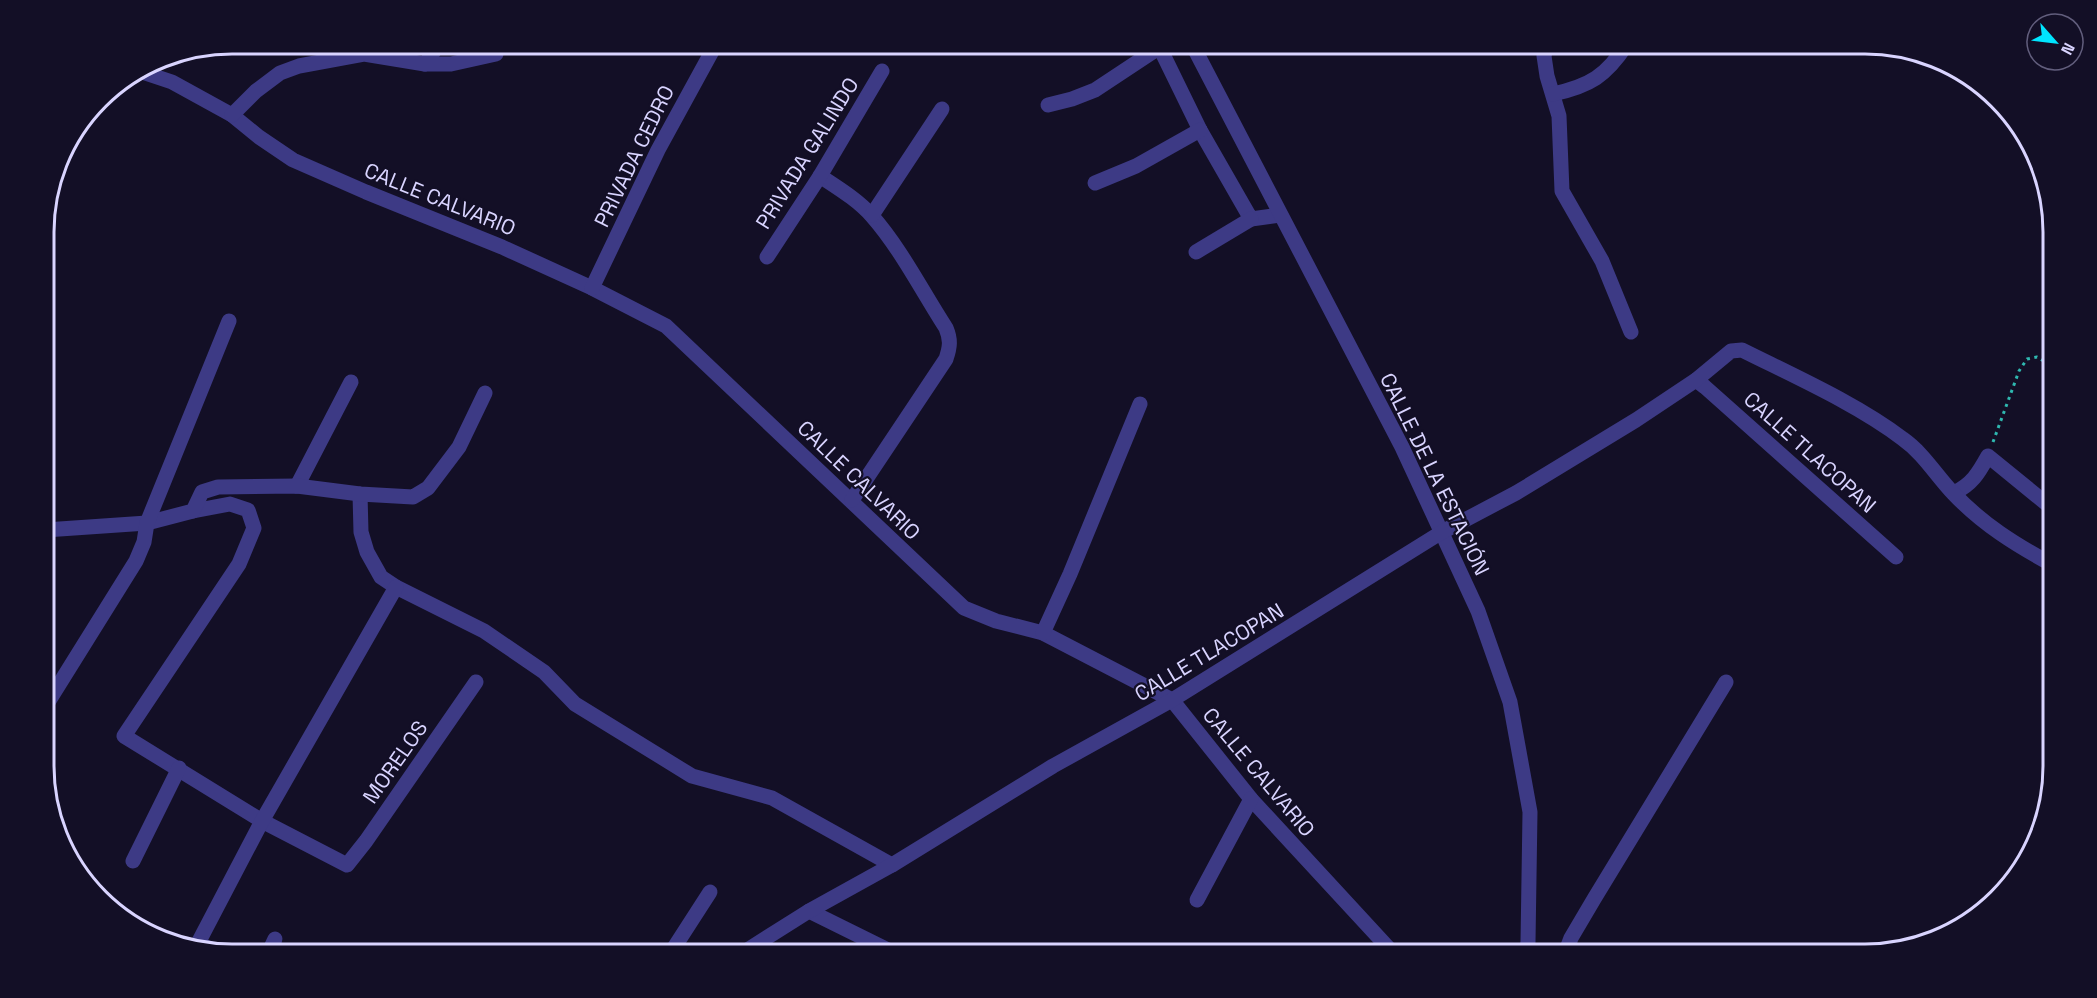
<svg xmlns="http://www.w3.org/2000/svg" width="2097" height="998" font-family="'Space Grotesk',sans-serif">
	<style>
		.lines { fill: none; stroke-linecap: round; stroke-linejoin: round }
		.path { stroke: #2fb8b0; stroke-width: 3; stroke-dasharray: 3 4.5; stroke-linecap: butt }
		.minor { stroke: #3d3a85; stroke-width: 15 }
		.labels { text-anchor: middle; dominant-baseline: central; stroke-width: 4.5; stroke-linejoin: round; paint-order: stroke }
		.street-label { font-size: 21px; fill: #d9d4ff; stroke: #130f26 }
		.rim { fill: none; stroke: #d9d4ff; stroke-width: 3 }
	</style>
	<rect width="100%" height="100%" fill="#130f26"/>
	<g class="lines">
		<polyline class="path" points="1993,442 2019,371 2027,359 2037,357 2052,366"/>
		<g class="minor">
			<polyline points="1158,44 1200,130 1251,219 1280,215"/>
			<polyline points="1192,44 1402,447 1478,611 1510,702 1530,812 1528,942 1526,954"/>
			<polyline points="1547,44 1544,56 1547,76 1559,116 1562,191 1602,261 1631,332"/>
			<polyline points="425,64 439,44"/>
			<polyline points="139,71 172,82 232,115 259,137 293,160 366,192 502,247 592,288 666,326 964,608 996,621 1043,633 1172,700 1251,799 1394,954"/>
			<path d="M1553 94C1590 86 1606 76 1627 44"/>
			<polyline points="1048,105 1072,99 1095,90 1160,47"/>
			<polyline points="232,115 256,91 280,73 299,66 364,54 425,64 451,64 496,54"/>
			<path d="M820 176C838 188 858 200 872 216 901 249 922 291 946 328 951 340 950 347 946 359L852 500"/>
			<polyline points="1095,183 1136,166 1200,130"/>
			<polyline points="872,215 942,109"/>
			<polyline points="1196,252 1251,219"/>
			<polyline points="767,257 820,176 882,71"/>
			<polyline points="592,288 658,150 716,44"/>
			<polyline points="1696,380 1705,387 1896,557"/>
			<polyline points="297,486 351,382"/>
			<path d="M1954 493C1972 484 1978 474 1988 456L2053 509"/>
			<polyline points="360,494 361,532 367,552 381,577 396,587 484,631 544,672 575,704 692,776 772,798 892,865"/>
			<polyline points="193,511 230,504 248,510 254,528 239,564 124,736 262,821 347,865 366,841 476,682"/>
			<polyline points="45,530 147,523 193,511 202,492 218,487 297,486 360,494 413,497 428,488 459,447 485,393"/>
			<polyline points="1043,633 1070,574 1140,404"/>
			<polyline points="45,707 136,561 144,542 147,523 229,321"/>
			<polyline points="133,861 179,768"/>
			<polyline points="1197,900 1251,799"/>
			<polyline points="809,911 896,954"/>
			<polyline points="198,944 216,951"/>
			<polyline points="196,947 262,821 396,587"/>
			<polyline points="268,954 275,939"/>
			<polyline points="670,954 710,892"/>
			<path d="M741 954 809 911 892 865 1053 766 1172 700 1442 532 1516 493 1636 420 1696 380 1731 351 1742 350C1794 376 1857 404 1903 439 1923 453 1936 475 1953 493 1982 524 2016 545 2053 565"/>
			<polyline points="1565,954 1571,938 1594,899 1726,682"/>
		</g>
	</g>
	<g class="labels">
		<g class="street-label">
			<text transform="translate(807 153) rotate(-58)">PRIVADA GALINDO</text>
			<text transform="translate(634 156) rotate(-64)">PRIVADA CEDRO</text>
			<text transform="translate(440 199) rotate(22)">CALLE CALVARIO</text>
			<text transform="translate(1810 452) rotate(42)">CALLE TLACOPAN</text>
			<text transform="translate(1435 474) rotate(64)">CALLE DE LA ESTACIÓN</text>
			<text transform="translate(859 480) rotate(44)">CALLE CALVARIO</text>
			<text transform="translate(1209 652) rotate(-31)">CALLE TLACOPAN</text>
			<text transform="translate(395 762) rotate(-55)">MORELOS</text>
			<text transform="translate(1259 772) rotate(50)">CALLE CALVARIO</text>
		</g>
	</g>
	<path d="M0 0H2097V998H0ZM232 54H1865A178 178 0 0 1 2043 232V766A178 178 0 0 1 1865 944H232A178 178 0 0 1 54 766V232A178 178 0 0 1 232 54Z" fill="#130f26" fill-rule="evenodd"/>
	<path class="rim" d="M232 54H1865A178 178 0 0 1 2043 232V766A178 178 0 0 1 1865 944H232A178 178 0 0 1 54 766V232A178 178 0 0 1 232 54Z"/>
	<g transform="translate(2055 42) rotate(118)"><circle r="28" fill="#130f26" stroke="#625e7d" stroke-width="1.5"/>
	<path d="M0-4.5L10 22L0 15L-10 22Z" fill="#00e5ff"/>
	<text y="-9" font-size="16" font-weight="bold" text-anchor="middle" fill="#d9d4ff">N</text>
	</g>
</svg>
